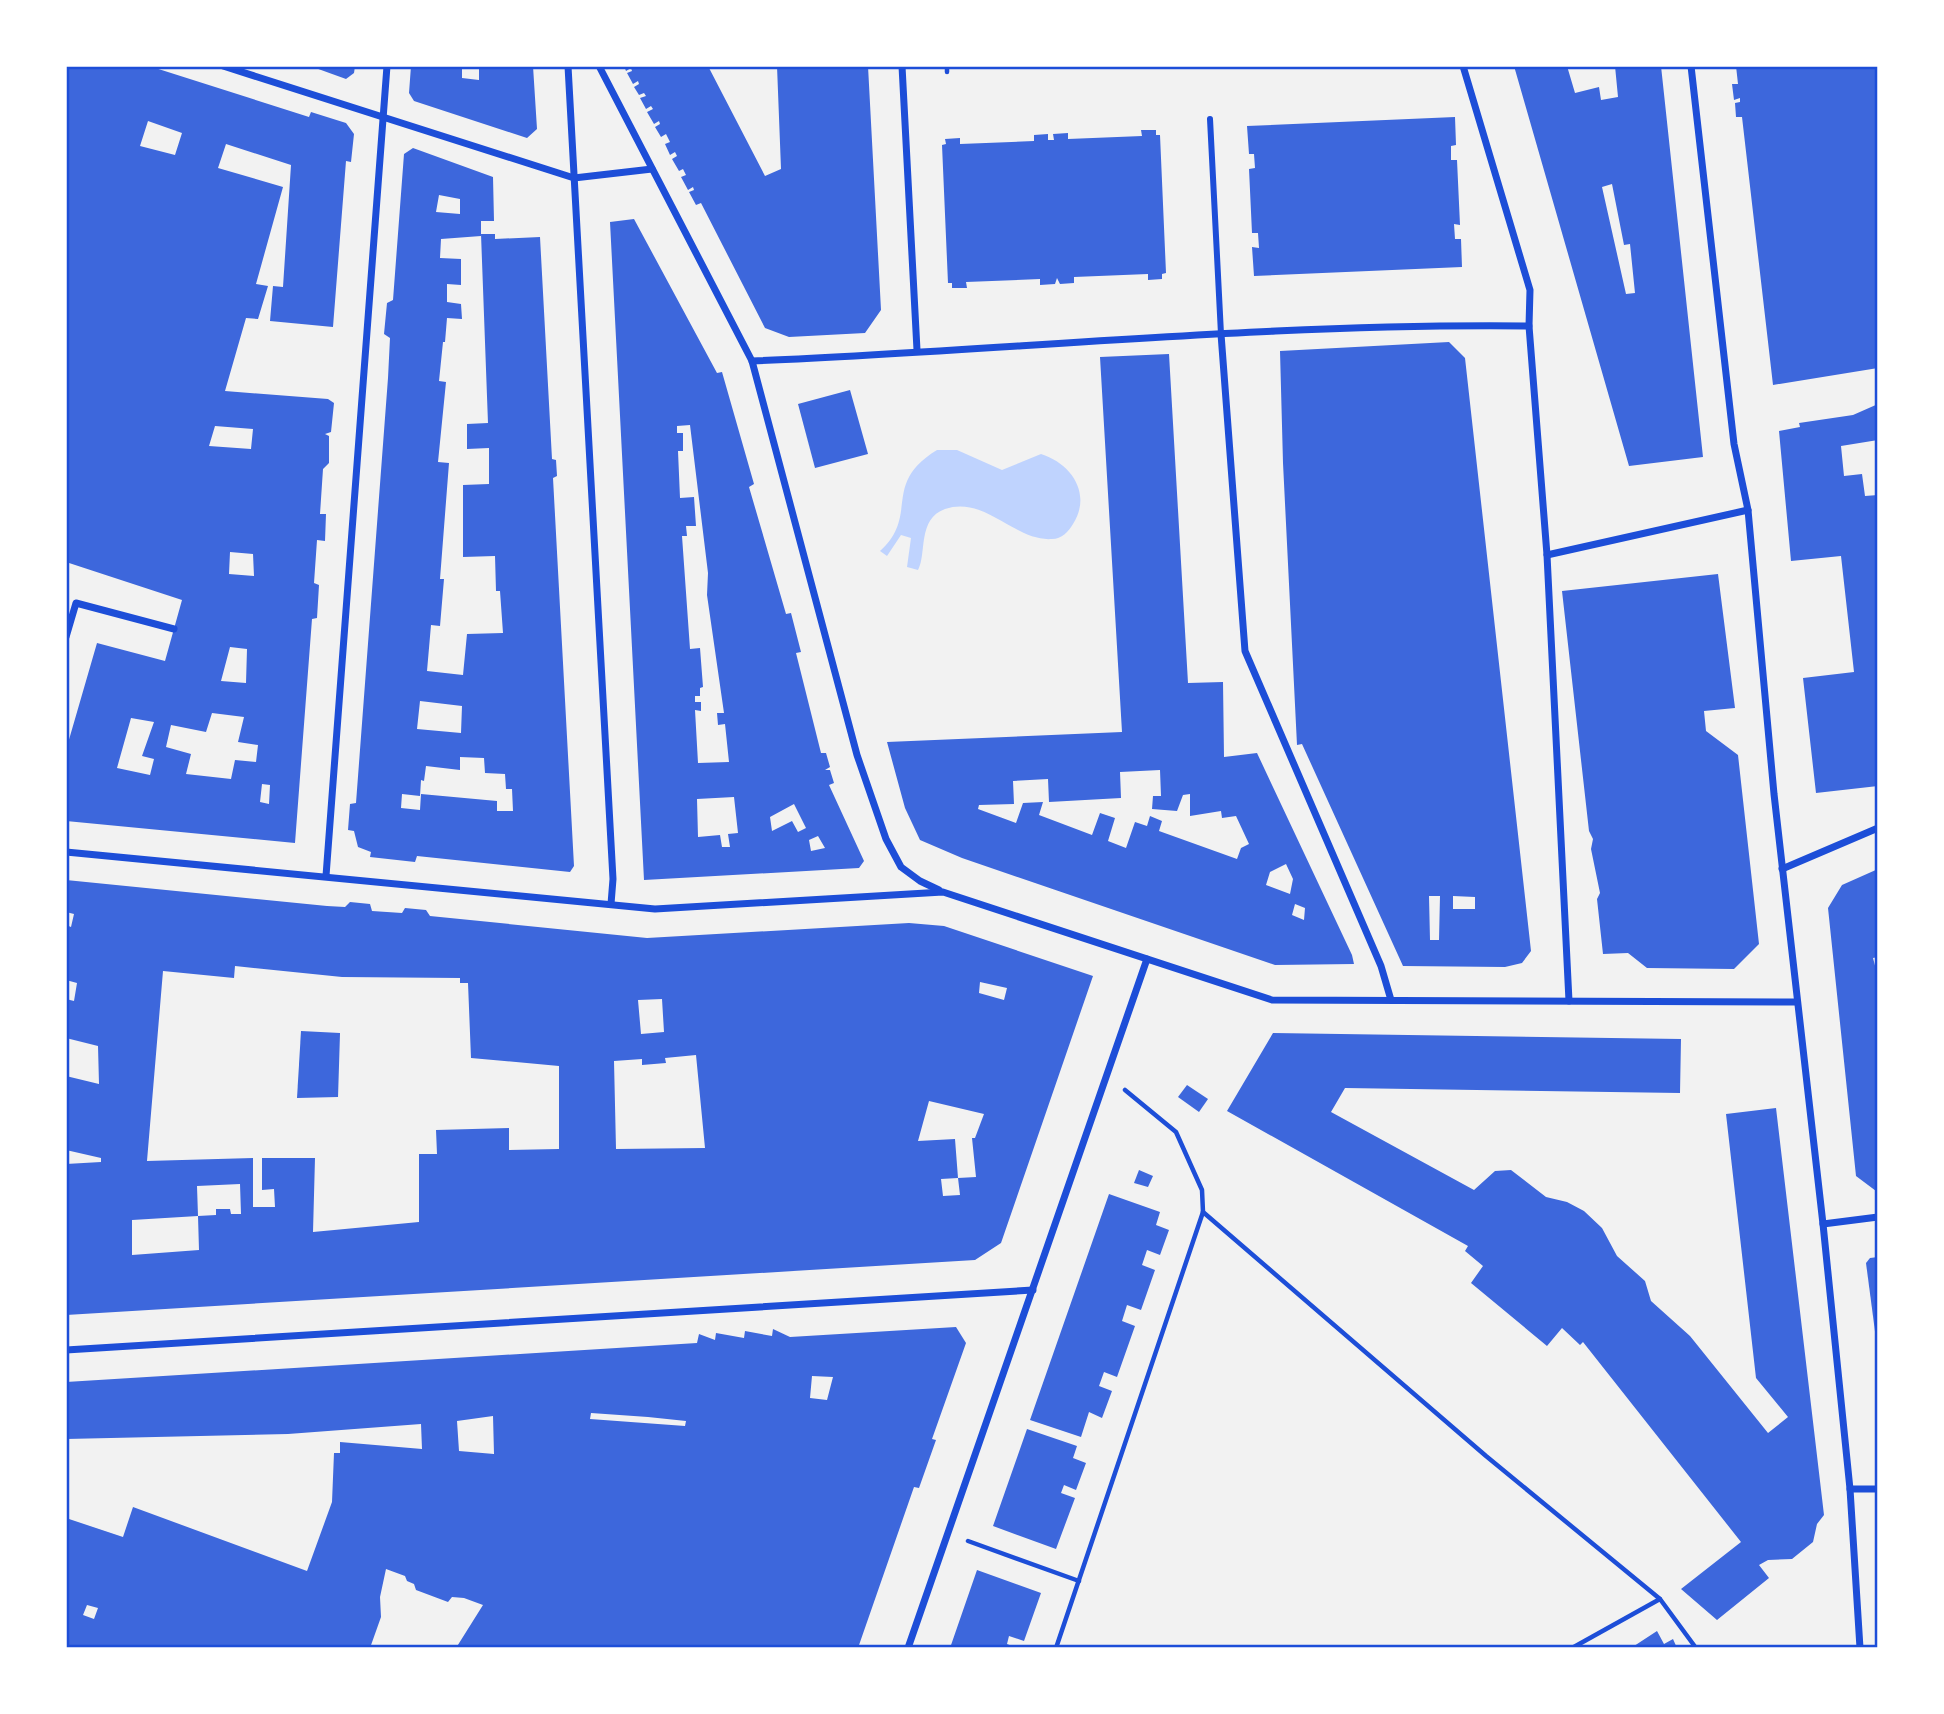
<svg xmlns="http://www.w3.org/2000/svg" width="1944" height="1714" font-family="'Sofia Sans Condensed',sans-serif">
	<style>
		.water { fill: #bfd3fe }
		.building { fill: #3d67dc; fill-rule: evenodd }
		.lines { fill: none; stroke-linecap: round; stroke-linejoin: round }
		.path { stroke: #1d4ed8; stroke-width: 4.5 }
		.pedestrian { stroke: #1d4ed8; stroke-width: 6 }
		.minor { stroke: #1d4ed8; stroke-width: 7 }
		.neatline { fill: none; stroke: #1d4ed8; stroke-width: 2.5 }
	</style>
	<rect width="100%" height="100%" fill="#f2f2f2"/>
	<path class="water" d="M937 450H957L1002 470 1041 454C1072 464 1092 494 1073 524 1068 532 1062 539 1052 539 1015 542 985 495 945 509 917 519 927 554 918 570L907 567 911 538 901 535 887 556 880 551C920 515 881 484 937 450Z"/>
	<g class="building">
		<path d="M66 66H149L309 117 311 112 346 123 354 134 351 162 346 161 333 327 270 321 273 286 283 287 291 165 226 144 218 168 283 187 256 284 268 286 258 319 246 318 225 391 328 399 334 403 331 432 325 434 329 436V463L323 469 320 514H326L325 541 317 540 314 583 319 585 317 618 312 619 295 843 66 821V750L97 643 165 661 182 600 66 562ZM148 121 182 133 175 155 140 146ZM215 426 253 429 251 449 209 446ZM230 552 253 554 254 576 229 574ZM230 647 247 649 246 683 221 681ZM212 713 244 717 238 742 258 745 256 762 235 760 231 779 186 774 191 754 166 747 171 725 206 732ZM131 718 154 722 142 756 154 759 150 775 117 768ZM262 784 270 785 269 804 260 802Z"/>
		<polygon points="310,66 355,66 354,73 346,79"/>
		<polygon points="411,66 462,66 462,78 479,80 479,66 533,66 537,129 527,138 414,101 409,93"/>
		<polygon points="624,66 708,66 765,176 781,169 777,66 868,66 881,310 865,333 789,337 765,328 701,203 696,205 689,192 694,190 693,187 688,190 681,177 686,175 683,169 679,171 672,159 677,156 675,152 670,155 665,144 670,142 666,134 661,137 655,127 660,124 659,121 654,124 647,112 653,109 651,106 646,109 640,98 646,96 644,93 639,95 634,87 639,84 638,81 633,84 627,73 632,71 631,68 626,71"/>
		<path d="M1514 66H1567L1575 93 1599 87 1601 100 1618 97 1615 66H1661L1703 457 1629 466ZM1612 184 1624 245 1630 244 1635 293 1626 294 1602 187Z"/>
		<polygon points="1736,66 1878,66 1878,368 1773,385 1742,117 1736,117 1735,103 1740,102 1740,98 1734,100 1732,84 1738,84"/>
		<polygon points="1455,117 1456,145 1451,146 1451,160 1457,160 1460,225 1454,224 1455,239 1461,239 1462,267 1254,276 1252,247 1259,248 1258,233 1252,233 1249,169 1255,168 1254,154 1249,154 1247,126"/>
		<polygon points="1141,130 1156,130 1156,135 1160,135 1166,273 1162,274 1162,279 1148,280 1148,274 1074,277 1074,283 1060,284 1057,278 1055,284 1040,285 1040,279 966,282 967,288 952,288 952,283 948,283 942,145 946,144 945,139 960,138 960,144 1034,141 1034,135 1048,134 1048,140 1054,140 1053,134 1068,133 1068,139 1142,136"/>
		<path d="M413 148 493 177 494 221H481V236L441 239 440 258 461 259V285L447 284V302L461 304 462 319 447 318 445 342H443L439 381 446 382 438 462 449 463 440 579H444L440 626 431 625 427 671 463 675 467 634 503 633 500 591H496L495 556 463 557V485L489 484V448L467 449V424L488 423 481 234H495V239L540 237 552 459 556 460 557 476 553 478 574 866 570 872 417 856 415 862 370 857 371 852 358 847 354 831 348 830 350 804 356 803 388 378 390 338 384 334 387 303 393 300 404 154ZM439 195 460 199V214L436 212ZM420 701 462 706 461 733 417 729ZM460 757 484 758 485 773 505 774 506 789H512L513 811H497V801L421 794 420 810 401 808 402 794 420 796 421 780 424 781 426 766 460 770Z"/>
		<path d="M634 219 717 373 722 372 754 484 749 487 761 528 786 614 791 613 801 652 796 653 821 753H826L830 767 825 770H830L834 783 829 785 864 861 859 868 644 880 610 222ZM690 425 708 573 707 595 724 713H717L718 725 725 724 729 762 698 763 695 710 701 711V702H695V696H700V688L703 687 700 648 690 649 682 536H687L686 526H696L694 497 680 498 678 451H683V433H677V426ZM734 797 738 833 728 834 730 847H722L720 835 698 837 697 799ZM794 804 806 828 798 832 792 821 772 831 770 817ZM818 836 825 848 811 851 809 840Z"/>
		<path d="M1449 342 1465 358 1531 951 1522 963 1505 967 1403 966 1302 744 1297 745 1283 463 1280 351ZM1429 896H1440L1439 940H1430ZM1453 896 1475 897V909H1453Z"/>
		<path d="M1169 354 1188 683 1223 682 1224 757 1257 753 1352 955 1354 964 1275 965 962 858 920 840 905 808 887 742 1122 732 1100 357ZM1160 770 1161 796H1153L1152 809 1177 811 1183 795 1190 794V816L1221 811 1222 818 1236 816 1249 844 1241 848 1237 859 1159 831 1162 821 1150 816 1147 826 1135 822 1126 848 1108 841 1115 818 1100 813 1092 835 1039 815 1043 802 1023 803 1016 823 978 809 979 805 1014 804 1013 781 1048 779 1049 802 1121 798 1120 772ZM1286 864 1293 879 1290 894 1266 885 1270 872ZM1295 904 1305 908 1304 920 1292 915Z"/>
		<polygon points="850,390 868,454 815,468 798,404"/>
		<polygon points="1878,404 1878,440 1841,446 1844,476 1862,474 1865,496 1878,495 1878,786 1816,793 1803,678 1854,672 1841,556 1791,561 1779,431 1800,427 1799,423 1853,415"/>
		<polygon points="1718,574 1735,708 1704,711 1706,731 1738,755 1759,944 1734,969 1647,968 1628,953 1603,954 1597,899 1600,893 1591,849 1593,839 1589,831 1562,591"/>
		<polygon points="1878,869 1878,957 1873,958 1878,977 1876,1191 1856,1176 1828,908 1842,885"/>
		<path d="M66 880 327 906 345 907 350 902 370 904 372 911 402 913 405 908 426 910 430 916 647 938 909 923 944 926 1093 976 1001 1243 975 1260 66 1315V1164L101 1162V1158L66 1150V1076L99 1084 98 1046 66 1038V999L74 1001 77 983 66 980V925L71 927 74 914 66 912ZM235 966 342 977 460 978V983H468L471 1058 559 1066V1149L509 1150V1128L436 1130 437 1154H419V1222L313 1232 315 1158H262V1190L274 1189 275 1207H253V1158L147 1161 163 971 234 978ZM980 982 1007 988 1004 1000 979 993ZM662 999 664 1032 641 1034 638 1000ZM696 1055 705 1148 616 1149 614 1061 642 1059V1065L666 1063 665 1058ZM929 1101 984 1114 975 1138H972L976 1177 958 1178 960 1195 943 1196 941 1179 958 1178 955 1139 918 1141ZM240 1184 241 1214H231L230 1209H216V1215L198 1216 197 1186ZM198 1216 199 1250 132 1255V1220Z"/>
		<polygon points="301,1031 340,1033 338,1097 297,1098"/>
		<polygon points="1273,1033 1681,1039 1680,1093 1345,1088 1331,1112 1474,1190 1495,1171 1511,1170 1546,1197 1567,1202 1584,1211 1602,1228 1617,1256 1645,1281 1651,1301 1690,1336 1768,1433 1788,1417 1756,1378 1726,1114 1776,1108 1824,1515 1817,1524 1813,1542 1792,1559 1768,1560 1759,1565 1769,1578 1717,1620 1681,1589 1741,1542 1583,1342 1580,1345 1562,1328 1547,1346 1471,1283 1483,1266 1465,1251 1468,1246 1227,1111"/>
		<polygon points="1187,1085 1208,1099 1199,1112 1178,1097"/>
		<polygon points="1139,1170 1153,1176 1148,1187 1134,1183"/>
		<polygon points="1109,1194 1160,1212 1156,1225 1169,1230 1160,1255 1147,1250 1142,1265 1155,1270 1141,1310 1127,1305 1122,1321 1135,1326 1117,1377 1104,1372 1099,1386 1112,1391 1102,1418 1089,1412 1081,1437 1030,1420"/>
		<polygon points="1878,1257 1878,1339 1876,1339 1866,1263 1870,1258"/>
		<path d="M956 1327 966 1343 932 1439 936 1440 919 1488 914 1487 858 1648H456L483 1605 464 1598 452 1597 448 1602 416 1590 414 1584 407 1581 405 1576 386 1569 380 1597 381 1617 370 1648H66V1518L123 1537 133 1507 307 1571 332 1502 334 1453H340V1442L422 1449 421 1424 288 1434 66 1439V1382L697 1343 699 1334 715 1340 716 1333 744 1338 745 1331 772 1336 773 1329 790 1337ZM812 1376 833 1377 827 1400 810 1398ZM591 1413 648 1417 686 1421 685 1426 590 1419ZM493 1416 494 1454 459 1451 457 1421ZM87 1605 98 1608 94 1619 83 1615Z"/>
		<polygon points="1027,1429 1077,1446 1073,1458 1086,1463 1076,1490 1064,1485 1061,1493 1075,1498 1056,1549 993,1526"/>
		<polygon points="977,1570 1041,1593 1024,1641 1009,1636 1007,1644 1017,1648 950,1648"/>
		<polygon points="1657,1631 1664,1644 1673,1639 1677,1648 1631,1648"/>
	</g>
	<g class="lines">
		<g class="path">
			<polyline points="947,72 947,66"/>
			<polyline points="1203,1212 1486,1456 1660,1599 1696,1648"/>
			<polyline points="968,1541 1079,1581"/>
			<polyline points="1056,1648 1203,1212 1202,1190 1176,1132 1125,1090"/>
			<polyline points="1572,1648 1660,1599"/>
		</g>
		<polyline class="pedestrian" points="1210,119 1221,334"/>
		<g class="minor">
			<polyline points="223,66 574,178 652,169"/>
			<polyline points="568,66 613,879 611,904"/>
			<polyline points="599,66 752,361 857,755 886,839 901,867 920,881 939,890"/>
			<polyline points="902,66 917,350"/>
			<polyline points="1463,66 1530,290 1529,326 1547,555 1569,1001"/>
			<polyline points="1691,66 1734,444 1748,510 1774,794 1823,1224 1850,1489 1860,1648"/>
			<polyline points="1221,334 1245,651 1381,966 1391,1000"/>
			<path d="M752 361C1011 350 1270 323 1529 326"/>
			<polyline points="1547,555 1748,510"/>
			<polyline points="66,637 76,603 174,629"/>
			<polyline points="66,852 655,909 943,892 1272,1000 1796,1002"/>
			<polyline points="1782,869 1878,828"/>
			<polyline points="326,876 387,66"/>
			<polyline points="1823,1224 1878,1217"/>
			<polyline points="66,1350 1033,1290"/>
			<polyline points="1850,1489 1878,1489"/>
			<polyline points="908,1648 1147,959"/>
		</g>
	</g>
	<rect width="1944" height="1714" fill="none" stroke="#ffffff" stroke-width="136"/>
	<rect x="68" y="68" width="1808" height="1578" class="neatline"/>
</svg>
